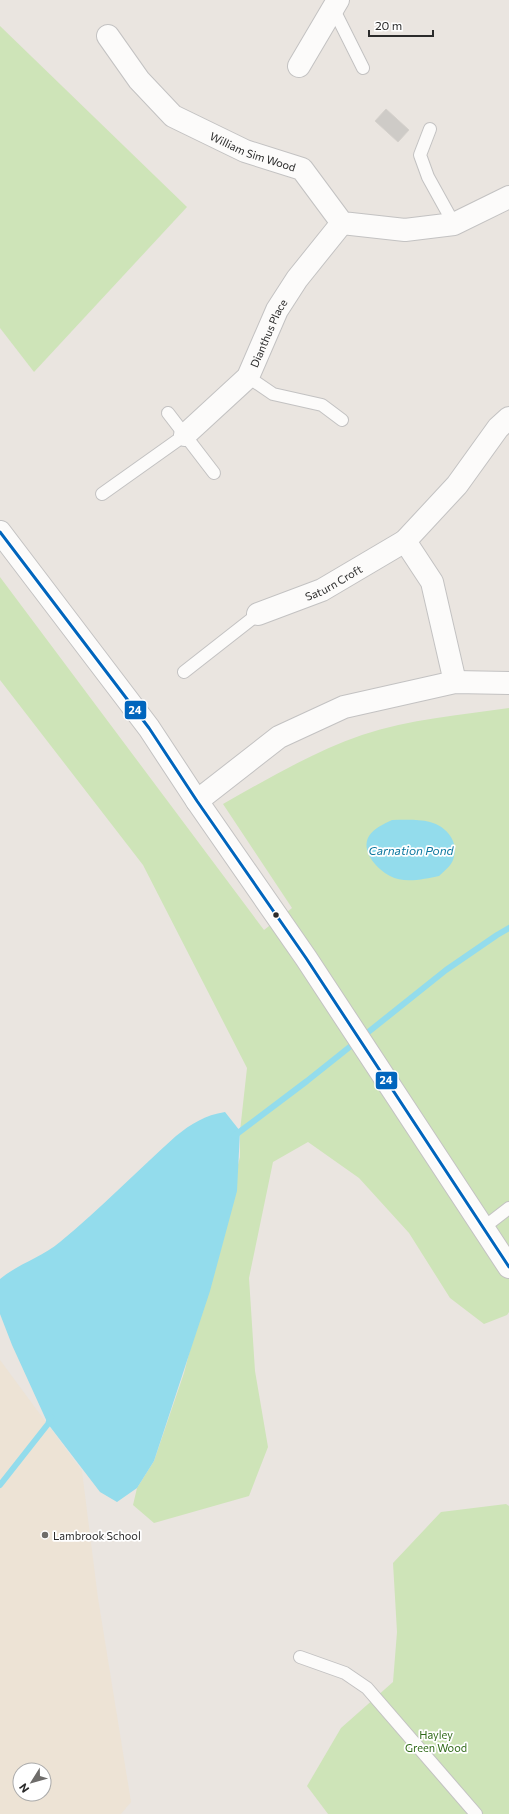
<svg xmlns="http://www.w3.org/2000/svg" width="509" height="1814" font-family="Commissioner,sans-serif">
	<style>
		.education { fill: #ede3d5; fill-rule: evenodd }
		.green { fill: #cee4b8 }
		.water { fill: #93dcec }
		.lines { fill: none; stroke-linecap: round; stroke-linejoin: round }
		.stream { stroke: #93dcec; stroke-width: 6 }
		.building { fill: #cecbc7; stroke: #d5d1cc }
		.service-casing { stroke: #c3c2c2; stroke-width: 14 }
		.minor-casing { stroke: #c3c2c2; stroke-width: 24 }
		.secondary-casing { stroke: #c3c2c2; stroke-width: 24 }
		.service { stroke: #fcfbfa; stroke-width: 12 }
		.minor { stroke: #fcfbfa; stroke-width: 22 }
		.secondary { stroke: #fcfbfa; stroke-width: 22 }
		.bus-1-casing { stroke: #fff; stroke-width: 6 }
		.bus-1 { stroke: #0065bd; stroke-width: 3 }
		.bus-dot { fill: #2b2b2b; stroke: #fff; stroke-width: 1.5 }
		.poi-dot { fill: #6e6c6a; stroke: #fff; stroke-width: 1.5 }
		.labels { text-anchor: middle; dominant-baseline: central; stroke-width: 3.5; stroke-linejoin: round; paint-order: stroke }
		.street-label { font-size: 11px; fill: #2b2b2b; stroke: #fff }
		.poi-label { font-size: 11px; fill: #2b2b2b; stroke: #fff; text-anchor: start }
		.park-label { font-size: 11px; fill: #306a19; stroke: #fff }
		.water-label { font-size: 12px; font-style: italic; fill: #0b779f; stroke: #fff }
		.line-badge { stroke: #fff; stroke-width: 1.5 }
		.badge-label { font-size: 11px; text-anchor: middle; font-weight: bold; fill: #fff }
	</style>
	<rect width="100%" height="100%" fill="#eae5e0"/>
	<path class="education" d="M0 1360 82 1471 98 1598 131 1802 121 1814H0ZM20 1770H44V1794H20Z"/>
	<g class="green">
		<polygon points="0,26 187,207 34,372 0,328"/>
		<path d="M0 577 264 930 292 908 223 804C269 778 313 752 362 735 410 719 460 715 509 708V1312L507 1315 484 1324 450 1298 409 1233 359 1178 308 1142 273 1162 249 1278 255 1371 268 1447 249 1496 154 1523 133 1505 137 1488 154 1461 184 1373 240 1157V1131L247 1068 143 865 0 680Z"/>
		<polygon points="506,1504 509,1506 509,1814 328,1814 307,1786 341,1728 393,1682 397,1632 393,1563 441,1512"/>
	</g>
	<g class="water">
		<path d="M392 820C404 820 418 819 430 822 446 826 460 842 453 860 451 866 443 872 439 876 424 879 404 884 390 876 377 869 360 851 369 836 374 828 384 824 392 820Z"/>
		<path d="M225 1112 240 1131 237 1191 210 1291 154 1461 137 1488 117 1502 100 1492 48 1424 12 1345 0 1314V1279C18 1264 42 1257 60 1242 100 1209 137 1171 176 1136 191 1124 205 1115 225 1112Z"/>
	</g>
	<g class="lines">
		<g class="stream">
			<polyline points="234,1136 307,1081 446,970 497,935 509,928"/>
			<polyline points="0,1485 48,1424 51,1417"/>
		</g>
	</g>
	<polygon class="building" points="386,109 409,130 398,142 375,121"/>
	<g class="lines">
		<defs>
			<g id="service">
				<polyline points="333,8 363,68"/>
				<polyline points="430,129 420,155 428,177 454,224"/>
				<polyline points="248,377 273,394 322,405 342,420"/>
				<polyline points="168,413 214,473"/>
				<polyline points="102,494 185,435"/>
				<polyline points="184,672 258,614"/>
				<polyline points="483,1228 509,1208"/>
				<polyline points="300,1657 345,1673 367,1688 476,1814"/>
			</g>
			<g id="minor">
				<path id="s1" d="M108 36 139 80 173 116 245 151 302 169 342 223 405 230 454 224 509 197"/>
				<polyline points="299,66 338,0"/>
				<path id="s2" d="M185 435 248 377 277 310 297 279 342 223"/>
				<polyline points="405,541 432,582 455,682"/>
				<path id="s3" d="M258 614 322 590 405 541 457 485 498 428 509 418"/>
				<polyline points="197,801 279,737 344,707 455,682 509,683"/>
			</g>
			<polyline id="secondary" points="0,532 149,728 197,801 306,958 509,1267"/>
		</defs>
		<use href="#service" class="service-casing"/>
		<use href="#minor" class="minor-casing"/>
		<use href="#secondary" class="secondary-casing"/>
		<use href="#service" class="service"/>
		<use href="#minor" class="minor"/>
		<use href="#secondary" class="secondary"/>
		<defs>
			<polyline id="bus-1" points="0,532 149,728 197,801 306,958 509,1267"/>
		</defs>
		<use href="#bus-1" class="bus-1-casing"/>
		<use href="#bus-1" class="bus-1"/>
	</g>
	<circle class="bus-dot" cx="276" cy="915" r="3.5"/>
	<circle class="poi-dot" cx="45" cy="1535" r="4"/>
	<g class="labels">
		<g class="street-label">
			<text stroke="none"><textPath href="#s1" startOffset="191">William Sim Wood</textPath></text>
			<text stroke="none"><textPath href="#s2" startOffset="134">Dianthus Place</textPath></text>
			<text stroke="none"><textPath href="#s3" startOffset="82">Saturn Croft</textPath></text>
		</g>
		<g class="poi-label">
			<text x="53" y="1535">Lambrook School</text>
		</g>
		<g class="park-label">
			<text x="436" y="1734">Hayley<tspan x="436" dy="13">Green Wood</tspan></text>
		</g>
		<g class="water-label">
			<text x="411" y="850">Carnation Pond</text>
		</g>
	</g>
	<g class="line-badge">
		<rect x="124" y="700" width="23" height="20" rx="4" fill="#0065bd"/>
		<rect x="375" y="1071" width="23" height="19" rx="4" fill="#0065bd"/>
	</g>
	<g class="badge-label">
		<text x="135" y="714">24</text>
		<text x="386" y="1084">24</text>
	</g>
	<g transform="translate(32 1782) rotate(233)"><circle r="19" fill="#ffffff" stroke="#aaaaaa"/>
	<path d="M0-3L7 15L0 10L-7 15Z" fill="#6e6c6a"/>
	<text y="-6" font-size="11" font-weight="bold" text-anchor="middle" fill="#2b2b2b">N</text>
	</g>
	<path d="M369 30v6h64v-6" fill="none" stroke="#2b2b2b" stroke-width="2"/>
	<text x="375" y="30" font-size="12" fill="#2b2b2b" stroke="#ffffff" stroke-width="3" paint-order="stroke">20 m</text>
</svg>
